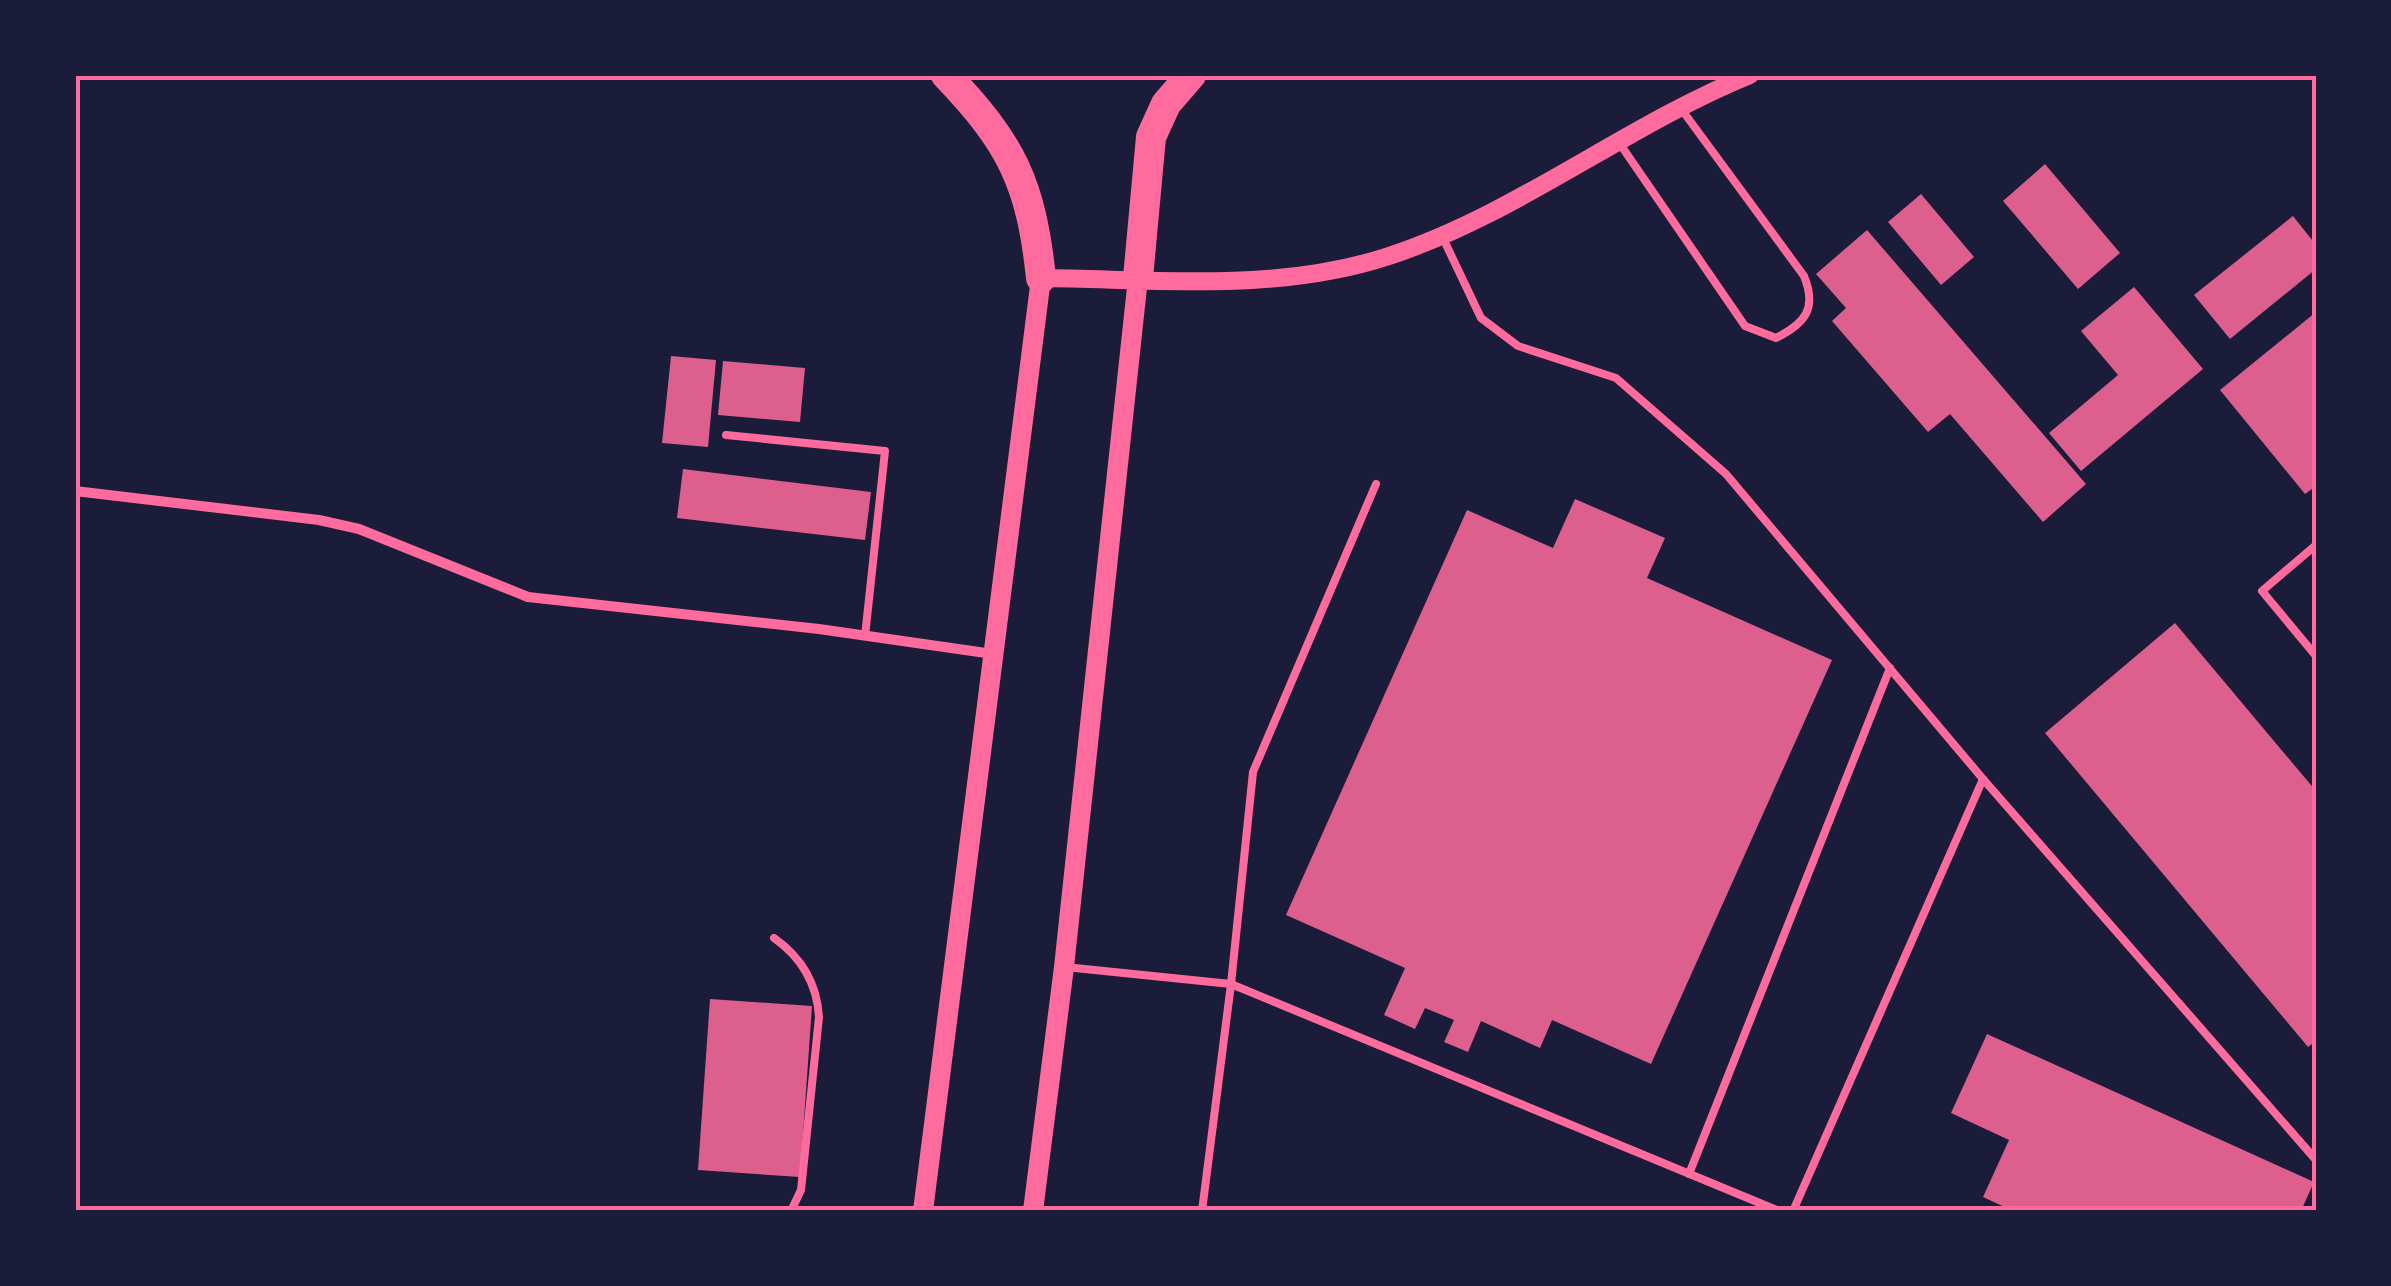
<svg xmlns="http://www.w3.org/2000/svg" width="2391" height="1286" font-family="Mulish,sans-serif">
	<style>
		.building { fill: #dd5f8e }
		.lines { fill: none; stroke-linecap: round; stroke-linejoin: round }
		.service { stroke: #ff6b9d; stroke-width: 8 }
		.minor { stroke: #ff6b9d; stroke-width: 10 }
		.tertiary { stroke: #ff6b9d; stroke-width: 18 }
		.secondary { stroke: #ff6b9d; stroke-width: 20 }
		.motorway { stroke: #ff6b9d; stroke-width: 30 }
		.neatline { fill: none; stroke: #ff6b9d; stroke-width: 4 }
	</style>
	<rect width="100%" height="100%" fill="#1b1b3a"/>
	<g class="building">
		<polygon points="2045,164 2120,253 2078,289 2003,201"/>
		<polygon points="1921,194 1974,257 1941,285 1888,222"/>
		<polygon points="2293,216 2316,245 2316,269 2230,339 2194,295"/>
		<polygon points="1867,230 2086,484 2043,522 1950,414 1928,432 1832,321 1846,308 1816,274"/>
		<polygon points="2134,287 2203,369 2081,471 2049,433 2118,375 2081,331"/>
		<polygon points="2316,312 2316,486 2305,494 2220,390"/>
		<polygon points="671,356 716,360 708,447 662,443"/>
		<polygon points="723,361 805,368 800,422 718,415"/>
		<polygon points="683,469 871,492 865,540 677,518"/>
		<polygon points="1575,499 1665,538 1647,578 1832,660 1651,1064 1552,1020 1540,1048 1481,1021 1468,1052 1444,1042 1454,1020 1425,1008 1415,1029 1384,1015 1405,968 1286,915 1467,510 1553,548"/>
		<polygon points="2175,623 2316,791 2316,1041 2308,1047 2045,733"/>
		<polygon points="710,999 812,1006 800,1177 698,1170"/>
		<polygon points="1987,1034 2314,1182 2301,1211 2013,1211 1983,1197 2009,1140 1951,1113"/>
	</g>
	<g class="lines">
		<g class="service">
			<path d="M1620 144 1745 326 1776 338C1806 323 1817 308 1804 276L1682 110"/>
			<polyline points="1442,236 1481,318 1518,346 1616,378 1726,474 1983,779 2316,1160"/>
			<polyline points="726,435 885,451 865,636"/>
			<polyline points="1376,484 1253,772 1231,984 1779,1211"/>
			<polyline points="2316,545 2262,591 2316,656"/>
			<path d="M774 938C801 957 817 984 819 1017L801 1190 791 1211"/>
			<polyline points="1065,967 1231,984 1202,1211"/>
			<polyline points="1689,1174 1890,668"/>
			<polyline points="1793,1211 1983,779"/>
		</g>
		<g class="minor">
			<polyline points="2314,75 2316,77"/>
			<polyline points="75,491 319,520 359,529 528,597 819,629 993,654"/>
		</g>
		<path class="tertiary" d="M1041 278C1157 279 1277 293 1389 256 1517 214 1625 126 1750 75"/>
		<g class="secondary">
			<polyline points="923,1211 1041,278"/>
			<polyline points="1033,1211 1064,967 1138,278"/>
		</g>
		<g class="motorway">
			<path d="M946 75C1012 144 1031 183 1041 278"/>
			<polyline points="1138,278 1151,137 1166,104 1191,75"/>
		</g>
	</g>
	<rect width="2391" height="1286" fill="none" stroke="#1b1b3a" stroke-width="155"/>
	<rect x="78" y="78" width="2236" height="1130" class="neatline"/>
</svg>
